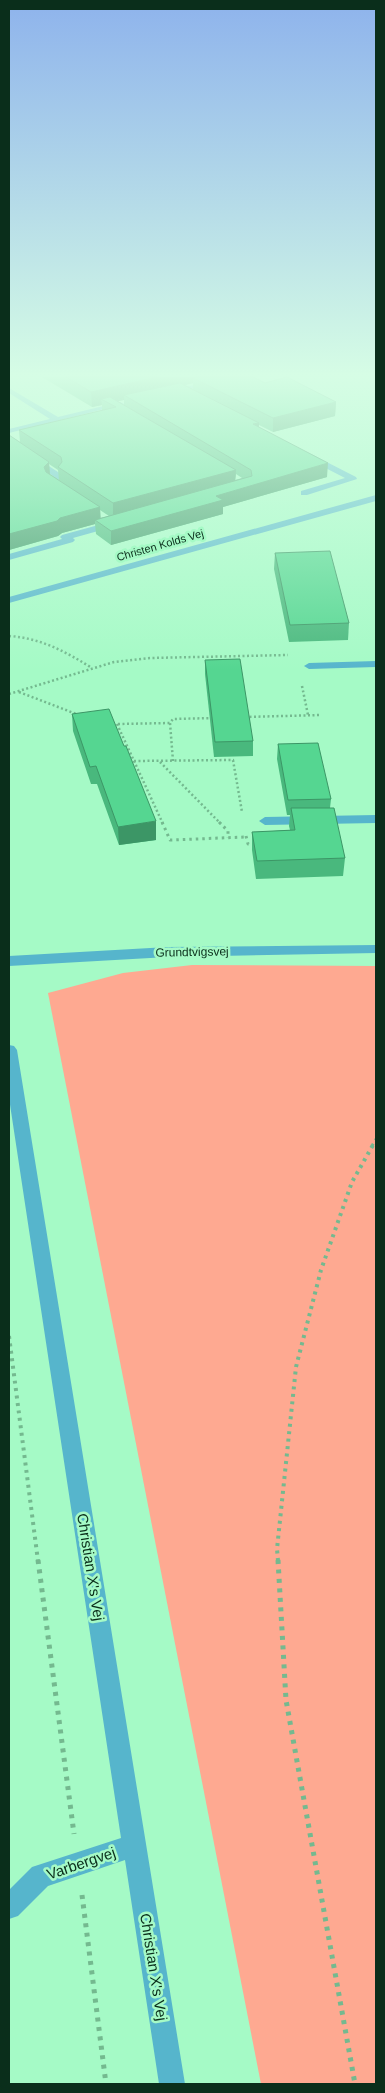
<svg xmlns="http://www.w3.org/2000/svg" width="385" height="2093" font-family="Helvetica,sans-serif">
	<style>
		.green { fill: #fea991 }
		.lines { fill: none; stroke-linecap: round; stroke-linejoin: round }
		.path-far3 { stroke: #74b98f; stroke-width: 2.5; stroke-dasharray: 2 2.5; stroke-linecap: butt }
		.path-far2 { stroke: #74b98f; stroke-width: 3; stroke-dasharray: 2.5 4; stroke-linecap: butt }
		.path-far1 { stroke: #74b98f; stroke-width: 4; stroke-dasharray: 3 4.5; stroke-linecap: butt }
		.path { stroke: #74b98f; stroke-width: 5; stroke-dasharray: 4 5.5; stroke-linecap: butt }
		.minor { fill: #56b5cc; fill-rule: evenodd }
		.wall { fill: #49b87d; fill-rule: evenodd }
		.shaded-wall { fill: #3c9666 }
		.building { fill: #55d691; stroke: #3c9666 }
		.labels { text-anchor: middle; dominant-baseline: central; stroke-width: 5; stroke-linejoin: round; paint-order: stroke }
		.far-street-label { font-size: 11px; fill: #0a2e1b; stroke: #a5fac6 }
		.street-label { font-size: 12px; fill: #0a2e1b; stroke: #a5fac6 }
		.near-street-label { font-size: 15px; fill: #0a2e1b; stroke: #a5fac6 }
	</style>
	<rect width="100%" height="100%" fill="#a5fac6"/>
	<polygon class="green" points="192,965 376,966 376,2084 261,2084 48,993 123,973"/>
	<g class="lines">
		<g class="path-far3">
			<path d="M9 636C41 638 66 652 92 668"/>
			<polyline points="302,686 308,715"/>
			<polyline points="19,692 79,715"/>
			<polyline points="9,694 114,662 150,658 288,655"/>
			<polyline points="245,717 321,715"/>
			<polyline points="117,724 163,824"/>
			<polyline points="118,724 170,723"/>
			<polyline points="134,761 233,760 242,812"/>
			<polyline points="173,761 170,723 173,719 214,718"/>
			<polyline points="160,762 221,824"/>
		</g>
		<g class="path-far2">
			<polyline points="162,822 170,840 246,837"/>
			<polyline points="219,822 228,831 228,838"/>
			<polyline points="246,836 248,844 256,845"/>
			<polyline points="372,1146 376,1139"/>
		</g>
		<g class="path-far1">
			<polyline points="9,1336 38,1561"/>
			<polyline points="278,1561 277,1549 296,1367 321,1270 352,1182 373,1145"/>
		</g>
		<g class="path">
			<polyline points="38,1560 74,1834"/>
			<polyline points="278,1560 286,1700 355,2084"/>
			<polyline points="82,1895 106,2084"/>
		</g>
		<g class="minor">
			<polygon points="227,377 240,377 170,394 166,392"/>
			<polygon points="9,388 58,417 120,402 124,404 9,433 9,429 50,419 9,393"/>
			<polygon points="9,440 61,474 62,476 56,483 66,489 66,493 60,493 48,485 47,483 53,476 9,446"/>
			<polygon points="311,454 356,477 357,479 307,495 301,495 301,491 345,478 308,459 308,455"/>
			<polygon points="376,495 376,501 9,603 9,597"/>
			<polygon points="113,521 118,524 116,526 73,538 75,540 73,542 9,560 9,554 62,539 60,537 62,535"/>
			<polygon points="376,661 376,667 309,669 304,666 309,663"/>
			<polygon points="376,815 376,823 265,825 259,821 265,817"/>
			<polygon points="376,945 376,953 168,957 9,966 9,956 168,947"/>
			<polygon points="9,1045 14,1046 17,1050 185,2084 159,2084 125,1860 48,1886 18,1916 9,1919 9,1890 32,1867 121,1838 9,1098"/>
		</g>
	</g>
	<g class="wall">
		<path d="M42 377H253L265 383 336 402 335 416 273 432 259 425V428L327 477 223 507V514L111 545 96 534 95 524 62 533 58 536 9 550V435L20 442 19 430 102 411V405L92 407ZM193 383V389L185 385ZM123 400H124V405L118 401ZM49 464 58 470 59 480 50 474ZM236 474 242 478 235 480ZM100 510 109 516 100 518Z"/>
		<polygon points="275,553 349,623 348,640 289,642 274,569"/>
		<polygon points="205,660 253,741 253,756 214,757 205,674"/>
		<polygon points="72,714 156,840 119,845 97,784 91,784 73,731"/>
		<polygon points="278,744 331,799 330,808 345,858 343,876 256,879 252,850 252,832 290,830 289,826 290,815 287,815 277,759"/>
	</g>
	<g class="shaded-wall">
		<polygon points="157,377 221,377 193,378 193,383 129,398 124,395 124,400 109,403 101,399 102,405 92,407 91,392"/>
		<polygon points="336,402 335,416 273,432 273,418"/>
		<polygon points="259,423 259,436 253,424"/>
		<polygon points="49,462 50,476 46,482 44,467"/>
		<polygon points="328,463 327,477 223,507 223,514 111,545 111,531 216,496"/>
		<polygon points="236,470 235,485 113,519 113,503"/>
		<polygon points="100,507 101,522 95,520 95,524 62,533 58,536 9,550 9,534 60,518"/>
		<polygon points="156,821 156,840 119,845 118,827"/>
	</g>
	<g class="building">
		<polygon points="66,377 157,377 91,392"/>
		<polygon points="196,377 253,377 265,383 287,377 336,402 273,418 193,378"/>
		<polygon points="180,383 259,423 253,424 328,463 216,496 223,500 111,531 95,520 252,476 251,470 124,395"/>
		<polygon points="110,397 236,470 113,503 58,467 62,462 61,457 19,430 116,407 101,399"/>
		<polygon points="9,435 49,462 44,467 46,472 100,507 60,518 57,521 9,534"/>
		<polygon points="330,551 349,623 290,625 275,553"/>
		<polygon points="240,659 253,741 215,742 205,660"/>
		<polygon points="109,709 124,746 126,746 156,821 118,827 96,766 90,767 72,714"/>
		<polygon points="318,743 331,799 288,800 278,744"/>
		<polygon points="291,808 334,808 345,858 257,861 252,832 295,830"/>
	</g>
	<linearGradient id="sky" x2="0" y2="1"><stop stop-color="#8eb3ec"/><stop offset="0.56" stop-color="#d6fde5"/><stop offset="1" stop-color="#d6fde5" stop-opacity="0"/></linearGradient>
	<rect width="385" height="670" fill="url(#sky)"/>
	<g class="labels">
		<g class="far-street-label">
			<text transform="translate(160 545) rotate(-16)">Christen Kolds Vej</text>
		</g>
		<g class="street-label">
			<text transform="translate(192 952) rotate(-1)">Grundtvigsvej</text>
		</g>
		<g class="near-street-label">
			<text transform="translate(91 1567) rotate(81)">Christian X's Vej</text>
			<text transform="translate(81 1863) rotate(-19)">Varbergvej</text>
			<text transform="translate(154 1967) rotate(81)">Christian X's Vej</text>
		</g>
	</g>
	<rect width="385" height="2093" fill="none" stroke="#0a2e1b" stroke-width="20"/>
</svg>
